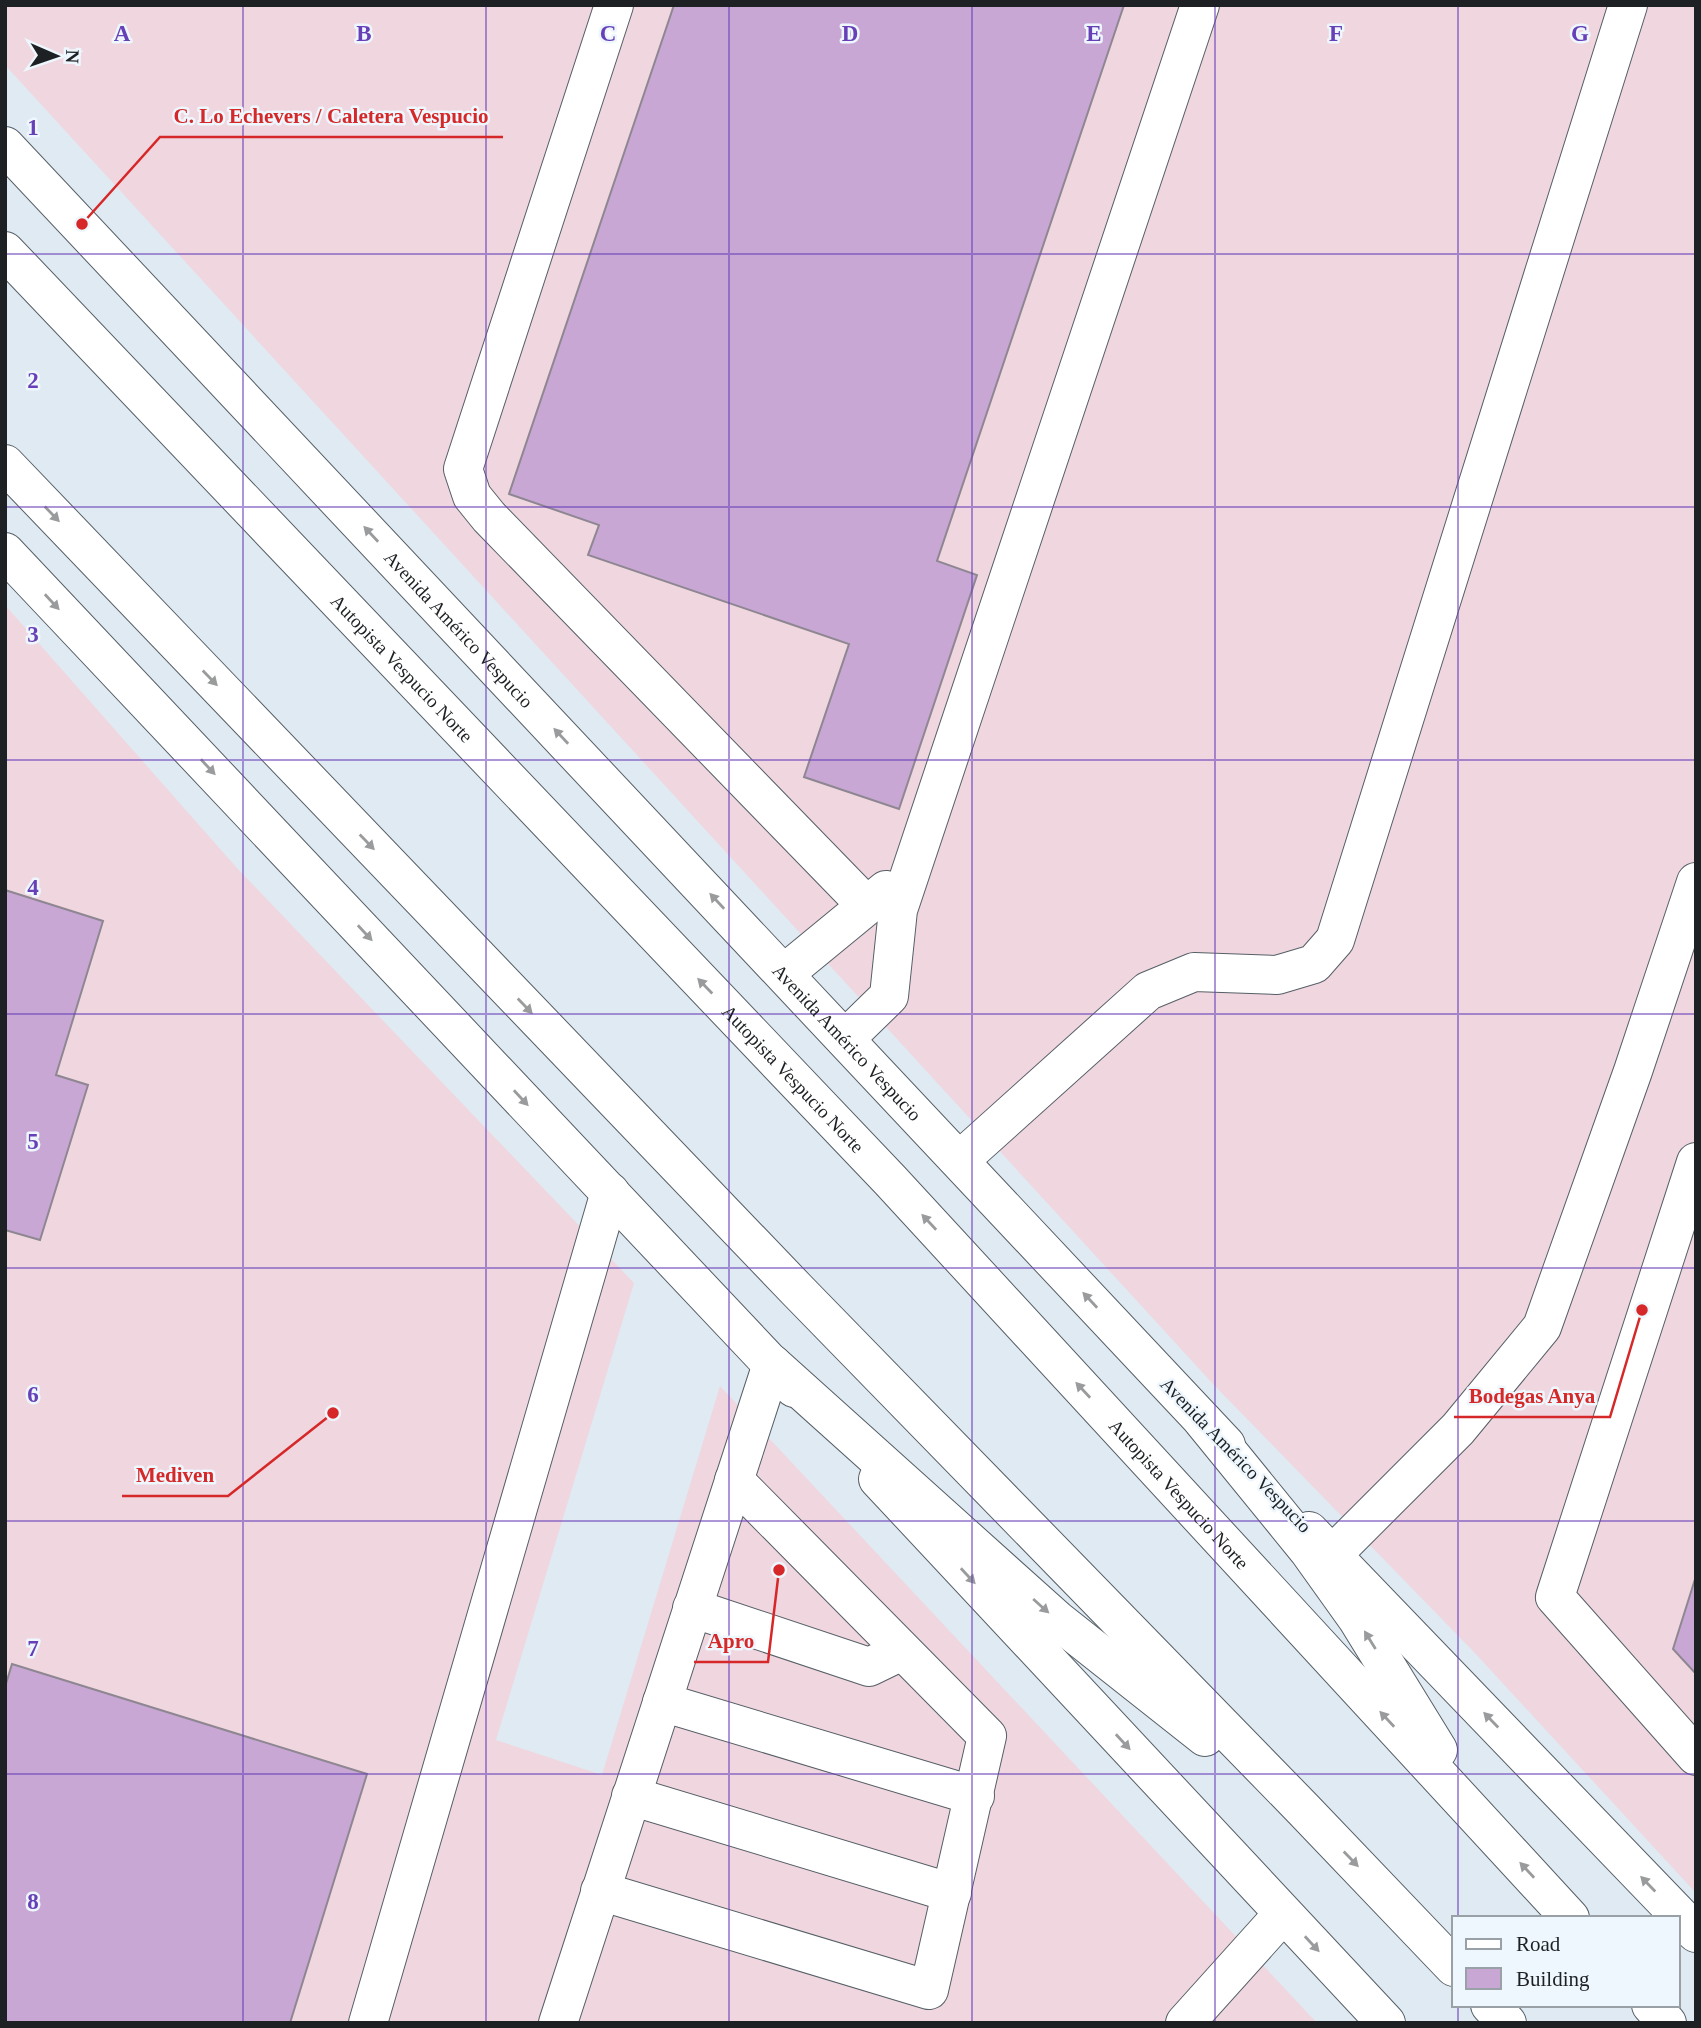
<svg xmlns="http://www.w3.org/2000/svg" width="1701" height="2028" font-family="'Times New Roman',serif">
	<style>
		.industrial { fill: #f0d6df }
		.building { fill: #c8a7d5; stroke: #8e8791; stroke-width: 2 }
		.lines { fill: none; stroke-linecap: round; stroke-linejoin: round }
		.minor-casing { stroke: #565f66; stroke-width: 40 }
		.major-casing { stroke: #565f66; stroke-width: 40 }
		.highway-casing { stroke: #565f66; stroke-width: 40 }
		.minor { stroke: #fff; stroke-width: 38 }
		.major { stroke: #fff; stroke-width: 38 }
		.highway { stroke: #fff; stroke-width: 38 }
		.oneway { fill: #999b9c }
		.grid { fill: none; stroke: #6740b8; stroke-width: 2; stroke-opacity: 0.55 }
		.labels { text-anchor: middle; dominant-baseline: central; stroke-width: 5; stroke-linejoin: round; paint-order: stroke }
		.street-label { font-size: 19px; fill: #1d2124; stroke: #eef7fd }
		.grid-label { font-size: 23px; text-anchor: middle; font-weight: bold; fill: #6740b8; stroke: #eef7fd; stroke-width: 5; stroke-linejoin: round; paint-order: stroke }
		.leader { fill: none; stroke: #d62828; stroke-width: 2.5 }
		.callout-dot { fill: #d62828; stroke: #eef7fd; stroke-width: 2.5 }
		.callout-label { font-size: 21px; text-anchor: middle; font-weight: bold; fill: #d62828; stroke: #eef7fd; stroke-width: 5; stroke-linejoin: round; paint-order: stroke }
	</style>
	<rect width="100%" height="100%" fill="#dfeaf2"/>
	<g class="industrial">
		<polygon points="5,5 1696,5 1696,1893 1473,1651 1213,1384 5,65"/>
		<polygon points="5,605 236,867 634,1283 496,1740 602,1775 720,1386 1317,2023 5,2023"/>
	</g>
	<g class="building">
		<polygon points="674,5 1124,5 937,561 977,575 899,809 804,777 849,644 588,555 599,525 509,494"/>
		<polygon points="5,890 103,921 56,1075 88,1085 40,1240 5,1230"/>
		<polygon points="1696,1576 1696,1674 1673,1649"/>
		<polygon points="12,1664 367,1774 290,2023 5,2023 5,1687"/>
	</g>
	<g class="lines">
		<defs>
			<g id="minor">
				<polyline points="614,5 463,469 472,496 489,517 866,905"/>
				<polyline points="785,973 886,890"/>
				<polyline points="845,1039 889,996 898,910 1200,5"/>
				<polyline points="960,1160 1148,991 1194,972 1277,975 1314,964 1335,940 1628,5"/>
				<polyline points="1696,1162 1555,1597 1696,1756"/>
				<polyline points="1332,1555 1458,1429 1542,1327 1633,1071 1696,882"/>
				<polyline points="692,1608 869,1667 902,1651"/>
				<polyline points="662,1702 975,1796"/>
				<polyline points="631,1796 952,1893"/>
				<polyline points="600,1891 929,1990 987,1736 734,1480"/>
				<polyline points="368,2023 610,1192"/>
				<polyline points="558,2023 772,1364"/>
				<polyline points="1185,2023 1283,1914"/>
			</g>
			<g id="major">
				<path id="s1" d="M5 146 1226 1445"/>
				<polyline points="5,552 794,1388"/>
				<polyline points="878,1479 1386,2023"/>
				<polyline points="1309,1531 1696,1933"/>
			</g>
			<g id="highway">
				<path id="s2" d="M5 251 890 1180 1570 1918"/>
				<polyline points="5,464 797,1290 1303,1809 1454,1967"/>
				<polyline points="772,1364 1057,1620 1205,1737"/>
				<polyline points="1203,1421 1308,1550 1358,1620 1438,1750"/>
				<polyline points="1490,2005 1507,2023"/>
				<polyline points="1651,2005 1667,2023"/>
			</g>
		</defs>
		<use href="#minor" class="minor-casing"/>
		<use href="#major" class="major-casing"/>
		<use href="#highway" class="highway-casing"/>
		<use href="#minor" class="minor"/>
		<use href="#major" class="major"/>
		<use href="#highway" class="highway"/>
	</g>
	<defs><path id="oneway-solid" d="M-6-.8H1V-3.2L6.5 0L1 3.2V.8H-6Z" transform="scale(1.75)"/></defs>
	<g class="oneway">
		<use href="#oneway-solid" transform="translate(52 514) rotate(46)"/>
		<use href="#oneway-solid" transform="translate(371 534) rotate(-133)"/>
		<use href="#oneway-solid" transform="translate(52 602) rotate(47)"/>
		<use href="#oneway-solid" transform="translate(210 678) rotate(46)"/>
		<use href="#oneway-solid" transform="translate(561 736) rotate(-133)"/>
		<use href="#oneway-solid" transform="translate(208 767) rotate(47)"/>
		<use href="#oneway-solid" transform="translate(367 842) rotate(46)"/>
		<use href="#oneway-solid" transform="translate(717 901) rotate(-133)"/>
		<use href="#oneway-solid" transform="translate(365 933) rotate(47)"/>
		<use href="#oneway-solid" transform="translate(705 986) rotate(-134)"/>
		<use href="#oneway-solid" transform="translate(525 1006) rotate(46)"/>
		<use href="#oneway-solid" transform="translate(521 1098) rotate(47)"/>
		<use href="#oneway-solid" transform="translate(929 1222) rotate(-133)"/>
		<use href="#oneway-solid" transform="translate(1090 1300) rotate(-133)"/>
		<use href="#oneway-solid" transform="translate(1083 1390) rotate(-133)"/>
		<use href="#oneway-solid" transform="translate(968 1576) rotate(47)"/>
		<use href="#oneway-solid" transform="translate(1041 1606) rotate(42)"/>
		<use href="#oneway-solid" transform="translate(1370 1640) rotate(-122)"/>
		<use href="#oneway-solid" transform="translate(1387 1719) rotate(-133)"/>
		<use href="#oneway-solid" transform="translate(1491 1720) rotate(-134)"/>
		<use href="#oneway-solid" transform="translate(1123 1742) rotate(47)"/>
		<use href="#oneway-solid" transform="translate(1351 1859) rotate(46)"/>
		<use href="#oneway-solid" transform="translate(1527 1870) rotate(-133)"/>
		<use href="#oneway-solid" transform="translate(1648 1884) rotate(-134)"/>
		<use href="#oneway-solid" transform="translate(1312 1944) rotate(47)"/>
	</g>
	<path class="grid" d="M243 5V2023M486 5V2023M729 5V2023M972 5V2023M1215 5V2023M1458 5V1918M5 254H1696M5 507H1696M5 760H1696M5 1014H1696M5 1268H1696M5 1521H1696M5 1774H1696M1458 2005V2023"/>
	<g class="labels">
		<g class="street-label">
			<text stroke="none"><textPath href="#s1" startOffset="663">Avenida Américo Vespucio</textPath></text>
			<text stroke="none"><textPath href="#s2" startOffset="576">Autopista Vespucio Norte</textPath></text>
			<text stroke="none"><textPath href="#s1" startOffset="1230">Avenida Américo Vespucio</textPath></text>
			<text stroke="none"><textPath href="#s2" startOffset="1143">Autopista Vespucio Norte</textPath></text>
			<text transform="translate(1236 1455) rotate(46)">Avenida Américo Vespucio</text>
			<text stroke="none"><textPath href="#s2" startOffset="1710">Autopista Vespucio Norte</textPath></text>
		</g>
	</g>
	<g class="grid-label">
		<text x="122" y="41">A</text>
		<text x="364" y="41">B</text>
		<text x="608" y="41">C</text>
		<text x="850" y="41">D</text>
		<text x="1094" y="41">E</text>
		<text x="1336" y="41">F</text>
		<text x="1580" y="41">G</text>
		<text x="33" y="135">1</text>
		<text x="33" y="388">2</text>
		<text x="33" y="642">3</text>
		<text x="33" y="895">4</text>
		<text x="33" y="1149">5</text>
		<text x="33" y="1402">6</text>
		<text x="33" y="1656">7</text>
		<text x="33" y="1909">8</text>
	</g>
	<path class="leader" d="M82 224L160 137H503M1642 1310L1610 1417H1454M333 1413L228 1496H122M779 1570L768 1662H694"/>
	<g class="callout-dot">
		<circle cx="82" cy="224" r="7"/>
		<circle cx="1642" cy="1310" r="7"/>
		<circle cx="333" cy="1413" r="7"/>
		<circle cx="779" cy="1570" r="7"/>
	</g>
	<g class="callout-label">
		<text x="331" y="123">C. Lo Echevers / Caletera Vespucio</text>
		<text x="1532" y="1403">Bodegas Anya</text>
		<text x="175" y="1482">Mediven</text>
		<text x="731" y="1648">Apro</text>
	</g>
	<rect width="1701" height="2028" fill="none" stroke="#1d2124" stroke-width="14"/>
	<rect x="1452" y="1916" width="228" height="91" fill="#eef7fd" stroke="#9aa1a6" stroke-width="2"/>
	<rect x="1466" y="1939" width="35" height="10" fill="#ffffff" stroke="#9aa1a6" stroke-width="2"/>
	<text x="1516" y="1951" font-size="21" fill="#1d2124">Road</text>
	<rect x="1466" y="1968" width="35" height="21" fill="#c8a7d5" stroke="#9aa1a6" stroke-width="2"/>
	<text x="1516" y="1986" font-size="21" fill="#1d2124">Building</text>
	<g transform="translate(56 56) rotate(92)" stroke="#eef7fd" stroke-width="5" paint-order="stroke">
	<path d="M0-5L12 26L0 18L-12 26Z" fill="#1d2124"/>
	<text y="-10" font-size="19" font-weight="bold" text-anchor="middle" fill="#1d2124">N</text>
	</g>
</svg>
